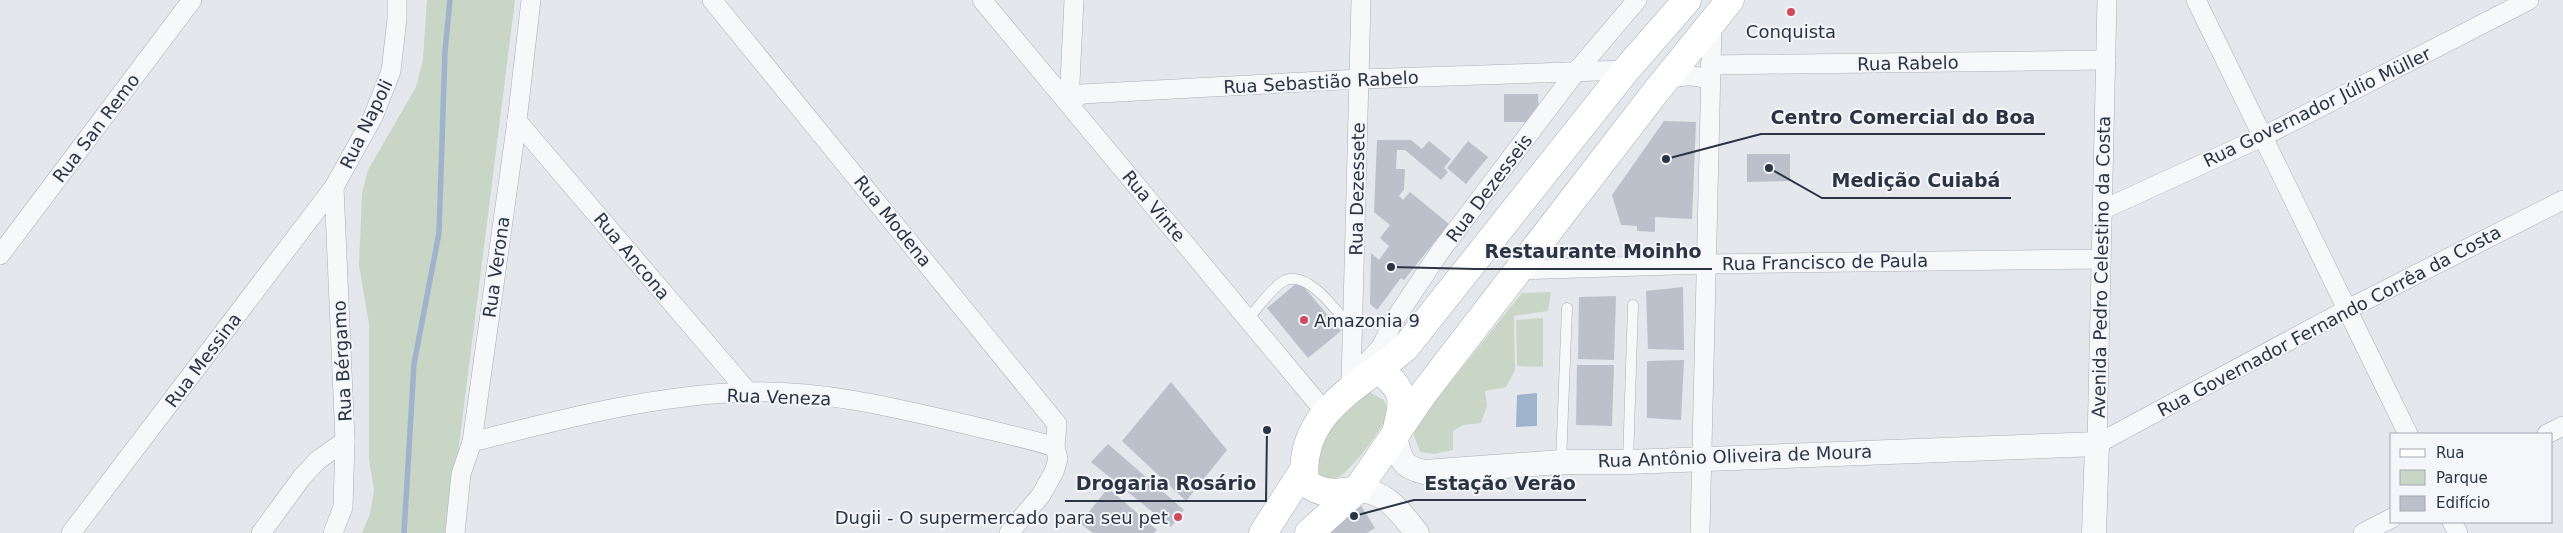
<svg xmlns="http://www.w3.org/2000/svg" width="2563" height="533" font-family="'DejaVu Sans',sans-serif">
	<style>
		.green { fill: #c9d6c5 }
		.water { fill: #9fb4cc }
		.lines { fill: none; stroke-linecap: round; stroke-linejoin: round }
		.stream { stroke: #9fb4cc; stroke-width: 5.5 }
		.building { fill: #bbc0ca }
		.service-casing { stroke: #a9aeb7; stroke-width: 11 }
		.minor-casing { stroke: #a9aeb7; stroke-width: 20 }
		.tertiary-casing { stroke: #a9aeb7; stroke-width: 25 }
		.primary-casing { stroke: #a3abb8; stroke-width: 29 }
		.service { stroke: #f7f8fa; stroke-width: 10 }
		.minor { stroke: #f7f8fa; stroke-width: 19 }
		.tertiary { stroke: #f7f8fa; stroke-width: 24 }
		.primary { stroke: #fff; stroke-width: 28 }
		.poi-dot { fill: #d1495b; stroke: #f4f6f9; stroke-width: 2 }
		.labels { text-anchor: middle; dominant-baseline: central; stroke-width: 4; stroke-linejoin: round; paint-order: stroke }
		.poi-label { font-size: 18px; fill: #2b3445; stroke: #f4f6f9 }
		.street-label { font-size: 18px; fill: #2b3445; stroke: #f4f6f9 }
		.leader { fill: none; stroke: #2b3445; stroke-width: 2 }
		.callout-dot { fill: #2b3445; stroke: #f4f6f9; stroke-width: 2 }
		.callout-label { font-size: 19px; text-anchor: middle; font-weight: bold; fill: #2b3445; stroke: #f4f6f9; stroke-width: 4; stroke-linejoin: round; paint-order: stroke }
	</style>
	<rect width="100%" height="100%" fill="#e4e7ec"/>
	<g class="green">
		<polygon points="427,0 515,0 448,533 362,533 370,514 374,490 369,459 369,324 359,265 362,193 368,170 416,87 423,59"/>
		<polygon points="1551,292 1548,311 1514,316 1515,370 1506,387 1485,391 1487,406 1481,423 1463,425 1453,431 1453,450 1434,454 1420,452 1412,430 1522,293"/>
		<polygon points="1543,318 1543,367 1517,366 1516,320"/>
		<path d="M1369 392 1384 400C1385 403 1388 407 1388 411 1388 424 1350 471 1339 477 1331 481 1324 478 1316 474L1314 450 1333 420Z"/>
	</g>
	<polygon class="water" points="1537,393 1537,426 1516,427 1517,395"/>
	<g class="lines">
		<polyline class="stream" points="404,533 414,364 439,233 445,51 450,0"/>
	</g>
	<g class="building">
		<polygon points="1504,94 1538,94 1539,112 1531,122 1504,122"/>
		<polygon points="1664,121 1696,122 1692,219 1655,217 1655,232 1637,231 1637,226 1621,225 1612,195"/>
		<polygon points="1377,140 1411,140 1422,149 1429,141 1451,159 1444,168 1448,172 1441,180 1405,150 1397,150 1396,169 1405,169 1404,189 1399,196 1403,200 1410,192 1449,224 1404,280 1401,278 1377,310 1370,304 1371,253 1379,260 1389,246 1380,238 1390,225 1374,212"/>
		<polygon points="1468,141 1488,157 1466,184 1447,168"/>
		<polygon points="1747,154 1790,154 1790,181 1747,182"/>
		<polygon points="1299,281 1341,331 1308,358 1267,308"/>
		<polygon points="1683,287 1684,350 1648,349 1646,291"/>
		<polygon points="1616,296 1614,360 1578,359 1579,297"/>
		<polygon points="1684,360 1681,420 1647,418 1647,361"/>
		<polygon points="1577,365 1614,365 1612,426 1576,425"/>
		<polygon points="1171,382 1227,450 1186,501 1122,441"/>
		<polygon points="1108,444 1184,510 1171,527 1091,462"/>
		<polygon points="1108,488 1157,530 1154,533 1093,533 1080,523"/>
		<polygon points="1360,504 1375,528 1367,533 1326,533"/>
	</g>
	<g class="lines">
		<defs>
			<g id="service">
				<path d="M1248 319C1258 308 1270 290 1282 282 1306 266 1338 313 1351 328"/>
				<polyline points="1561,462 1567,308"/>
				<polyline points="1628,462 1633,305"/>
			</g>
			<g id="minor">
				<polyline points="712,0 1057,424 1055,447 1058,459 1054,472 1041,495 1009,533"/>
				<polyline points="982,0 1325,412"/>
				<polyline points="2107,0 2097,444 2346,310 2563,200"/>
				<polyline points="2196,0 2408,434"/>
				<polyline points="1710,65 2106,60"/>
				<path d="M1663 82C1680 75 1692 74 1710 80"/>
				<polyline points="1069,103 1082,94 1360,79 1626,70"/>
				<polyline points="1069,103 1074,0"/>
				<polyline points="517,121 748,392"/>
				<polyline points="2102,210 2264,136 2529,0"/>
				<polyline points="0,255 192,0"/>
				<polyline points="1519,270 1705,264 2101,259"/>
				<polyline points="1357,373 1381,347 1393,322 1439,253 1575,73 1637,0"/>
				<polyline points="1351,383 1361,0"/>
				<polyline points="2547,434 2563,426"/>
				<path d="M472 442C562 419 654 395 747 392 819 390 888 406 956 422 989 430 1023 437 1055 447"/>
				<polyline points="2452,522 2458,533"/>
				<polyline points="71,533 334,187 373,117 391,71 397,19 397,0"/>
				<polyline points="261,533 302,477 318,460 345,441"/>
				<polyline points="333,533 343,507 345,441 334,187"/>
				<polyline points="455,533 461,474 472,442 517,121 531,0"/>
				<polyline points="1700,533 1712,24"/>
				<polyline points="2363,533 2392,518"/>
			</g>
			<g id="tertiary">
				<path d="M1395 437C1401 459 1400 466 1424 472L1561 462H1628L2097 444 2094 533"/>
				<path d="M1357 490C1387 491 1399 511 1417 533"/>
			</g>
			<g id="primary">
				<path d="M1380 370C1404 391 1405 398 1397 428"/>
				<path d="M1357 490C1336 494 1322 495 1305 482 1297 411 1361 386 1405 348L1626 70 1687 0"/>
				<polyline points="1263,533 1303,471"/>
				<polyline points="1309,533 1357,490 1423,394 1654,94 1730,0"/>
			</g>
		</defs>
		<use href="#service" class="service-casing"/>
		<use href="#minor" class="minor-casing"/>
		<use href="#tertiary" class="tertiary-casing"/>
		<use href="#primary" class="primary-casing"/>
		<use href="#service" class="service"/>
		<use href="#minor" class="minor"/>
		<use href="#tertiary" class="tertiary"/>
		<use href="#primary" class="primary"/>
	</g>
	<g class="poi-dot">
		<circle cx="1791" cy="12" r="5"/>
		<circle cx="1304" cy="320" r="5"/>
		<circle cx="1178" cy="517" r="5"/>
	</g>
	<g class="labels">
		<g class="poi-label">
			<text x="1791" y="31">Conquista</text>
			<text x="1314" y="320" text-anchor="start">Amazonia 9</text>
			<text x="1168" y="517" text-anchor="end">Dugii - O supermercado para seu pet</text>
		</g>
		<g class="street-label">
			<text transform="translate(1908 63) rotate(-1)">Rua Rabelo</text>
			<text transform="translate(1321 82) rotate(-3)">Rua Sebastião Rabelo</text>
			<text transform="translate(2317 107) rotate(-26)">Rua Governador Júlio Müller</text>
			<text transform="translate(366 124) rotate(-64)">Rua Napoli</text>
			<text transform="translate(96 128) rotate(-53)">Rua San Remo</text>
			<text transform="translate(1489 188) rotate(-53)">Rua Dezesseis</text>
			<text transform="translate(1357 189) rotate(-89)">Rua Dezessete</text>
			<text transform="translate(1154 206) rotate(50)">Rua Vinte</text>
			<text transform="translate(893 221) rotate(51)">Rua Modena</text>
			<text transform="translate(632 256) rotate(50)">Rua Ancona</text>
			<text transform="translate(1825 262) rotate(-1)">Rua Francisco de Paula</text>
			<text transform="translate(496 267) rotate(-82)">Rua Verona</text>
			<text transform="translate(2101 267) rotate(-89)">Avenida Pedro Celestino da Costa</text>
			<text transform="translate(2329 321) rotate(-28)">Rua Governador Fernando Corrêa da Costa</text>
			<text transform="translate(203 360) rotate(-53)">Rua Messina</text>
			<text transform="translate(342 361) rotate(-93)">Rua Bérgamo</text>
			<text transform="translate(779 397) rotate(2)">Rua Veneza</text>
			<text transform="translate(1735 456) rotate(-2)">Rua Antônio Oliveira de Moura</text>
		</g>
	</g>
	<path class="leader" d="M1666 159L1761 134H2045M1769 168L1822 198H2011M1391 267L1475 269H1712M1354 516L1414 500H1586M1267 430L1266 501H1065"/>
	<g class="callout-dot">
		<circle cx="1666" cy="159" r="5"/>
		<circle cx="1769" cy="168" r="5"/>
		<circle cx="1391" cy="267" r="5"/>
		<circle cx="1354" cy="516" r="5"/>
		<circle cx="1267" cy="430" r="5"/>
	</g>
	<g class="callout-label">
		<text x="1903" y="124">Centro Comercial do Boa</text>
		<text x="1916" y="187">Medição Cuiabá</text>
		<text x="1593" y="258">Restaurante Moinho</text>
		<text x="1500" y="490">Estação Verão</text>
		<text x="1166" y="490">Drogaria Rosário</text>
	</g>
	<rect x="2390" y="433" width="162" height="90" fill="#f4f6f9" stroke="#a4a8b1"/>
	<rect x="2400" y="449" width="25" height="8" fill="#ffffff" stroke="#a4a8b1"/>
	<text x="2436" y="458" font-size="15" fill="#2b3445">Rua</text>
	<rect x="2400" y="470" width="25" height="15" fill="#c9d6c5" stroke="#a4a8b1"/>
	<text x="2436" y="483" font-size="15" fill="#2b3445">Parque</text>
	<rect x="2400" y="496" width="25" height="15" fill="#bbc0ca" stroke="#a4a8b1"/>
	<text x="2436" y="508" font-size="15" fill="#2b3445">Edifício</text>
</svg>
